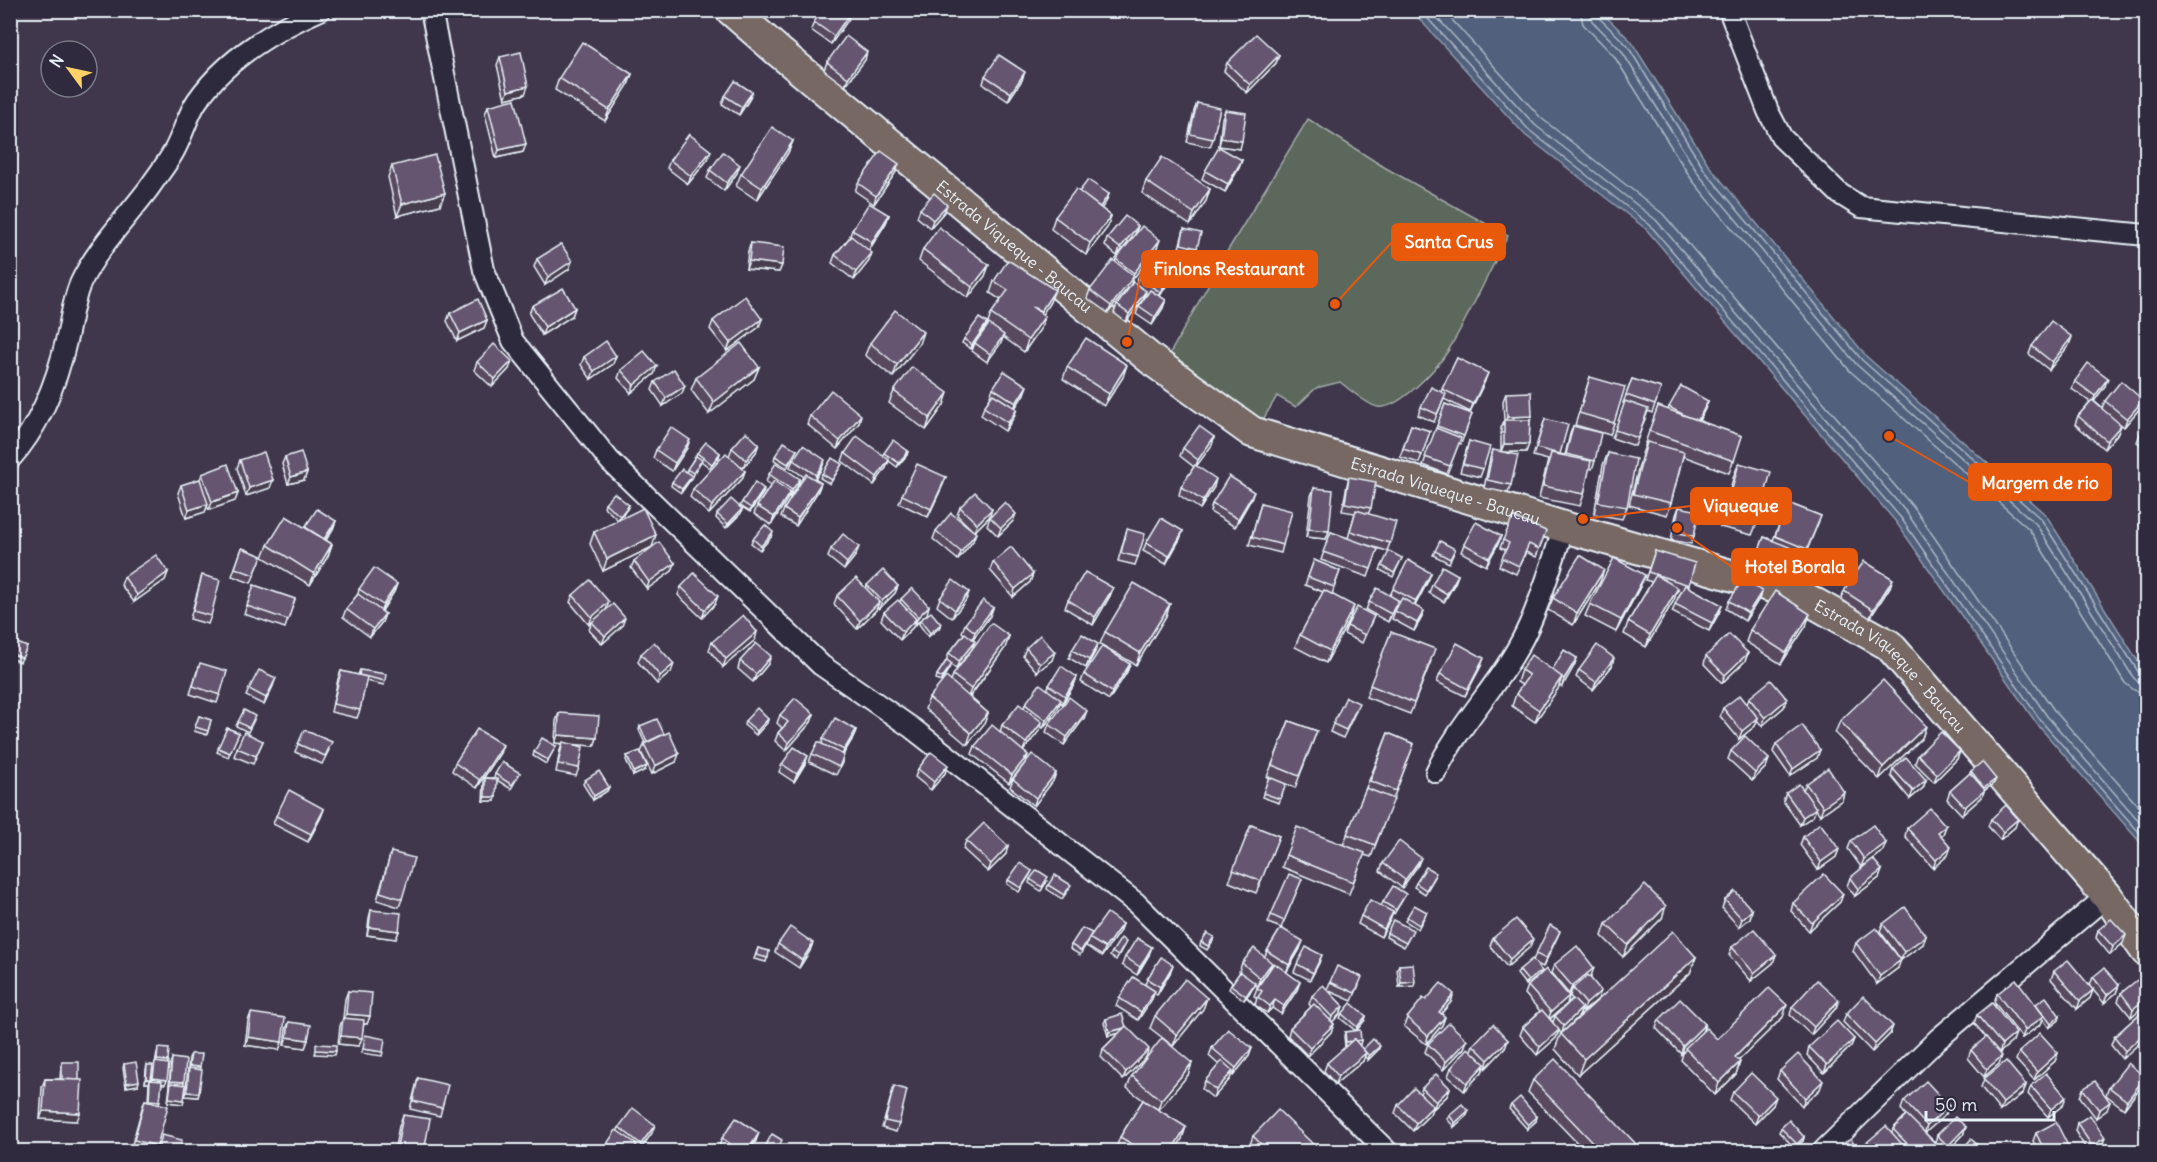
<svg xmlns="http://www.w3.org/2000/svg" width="2157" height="1162" font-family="Delius,sans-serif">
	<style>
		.green { fill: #5d675b; stroke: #a2acaa; stroke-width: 1.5 }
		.water { fill: #51617b; stroke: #8d9bad; stroke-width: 1.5 }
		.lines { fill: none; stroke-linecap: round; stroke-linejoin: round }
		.shore { stroke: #acb7c6; stroke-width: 1.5 }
		.street-casing { stroke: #e8f1f8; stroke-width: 24 }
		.primary-casing { stroke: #e8f1f8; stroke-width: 34 }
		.street { stroke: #2f2a3d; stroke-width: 20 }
		.primary { stroke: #776864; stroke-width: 30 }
		.wall { fill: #58495f; stroke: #e8f1f8; stroke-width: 1.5 }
		.shaded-wall { fill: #473c4e; stroke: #e8f1f8; stroke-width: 1.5 }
		.building { fill: #66556f; stroke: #e8f1f8; stroke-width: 1.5 }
		.labels { text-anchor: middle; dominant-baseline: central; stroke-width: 5; stroke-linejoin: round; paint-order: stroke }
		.street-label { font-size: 16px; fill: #e8f1f8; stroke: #2f2a3d }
		.leader { fill: none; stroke: #e8590c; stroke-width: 2 }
		.callout-dot { fill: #e8590c; stroke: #2f2a3d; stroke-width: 2 }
		.callout { fill: #e8590c; stroke: #e8590c; stroke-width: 2 }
		.callout-label { font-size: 18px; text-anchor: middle; font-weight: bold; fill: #fff }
	</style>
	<rect width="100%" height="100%" fill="#40374c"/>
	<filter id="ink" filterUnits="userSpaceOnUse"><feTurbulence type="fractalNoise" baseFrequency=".0167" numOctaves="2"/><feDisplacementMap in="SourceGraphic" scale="12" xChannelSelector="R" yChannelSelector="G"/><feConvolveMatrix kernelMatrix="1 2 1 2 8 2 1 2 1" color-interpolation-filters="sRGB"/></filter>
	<g filter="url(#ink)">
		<path class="green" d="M1308 119 1384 167 1508 236C1488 274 1470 314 1448 351 1437 368 1399 410 1378 407 1367 405 1349 389 1340 382L1316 388 1296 407 1277 396 1261 423 1168 357 1225 255Z"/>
		<polygon class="water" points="1412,11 1600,11 1631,41 1710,167 1867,357 2046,515 2146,674 2146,849 2037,724 1896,522 1646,229 1525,135"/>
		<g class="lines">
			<g class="shore">
				<polyline points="1420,10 1529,130 1650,225 1901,518 2041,721 2146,840"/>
				<polyline points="1430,10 1535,125 1656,220 1907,513 2047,716 2146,829"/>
				<polyline points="1443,10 1541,118 1663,214 1914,508 2054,710 2146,815"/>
				<polyline points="1580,10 1583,24 1614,56 1692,180 1850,371 2029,529 2125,683 2134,690 2146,693"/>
				<polyline points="1589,10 1592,21 1621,50 1699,175 1857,365 2036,524 2133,677 2138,682 2146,684"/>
				<polyline points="1597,10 1598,17 1627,45 1705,171 1862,360 2041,519 2139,673 2146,676"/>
			</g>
			<defs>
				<g id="street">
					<polyline points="431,10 484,270 513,341 610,461 821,665 912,728 1136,903 1388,1152"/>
					<polyline points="1729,10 1768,111 1782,138 1840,194 1861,207 2146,235"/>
					<path d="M10 459C41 425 57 382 67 337 71 320 73 300 80 284 97 248 125 220 149 188 157 176 167 164 174 151 183 135 187 116 197 101 226 59 274 30 320 10"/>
					<path d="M1436 772C1460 722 1502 682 1526 632 1542 599 1552 562 1564 527"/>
					<polyline points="1822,1152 1938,1039 2107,896"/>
				</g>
				<g id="primary">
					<path id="s1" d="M731 10 779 52 1153 361 1252 432 1564 527 1800 595 1889 645 2107 896 2146 951"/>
				</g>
			</defs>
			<use href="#street" class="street-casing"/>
			<use href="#primary" class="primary-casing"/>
			<use href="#street" class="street"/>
			<use href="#primary" class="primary"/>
		</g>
		<g class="wall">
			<polygon points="848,20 831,44 811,30 814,22"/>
			<polygon points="1279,55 1276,63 1247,93 1224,71 1227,63"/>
			<polygon points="500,57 525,94 505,99 497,65"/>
			<polygon points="865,60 845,86 824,70 827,62"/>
			<polygon points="632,74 628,85 605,121 555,90 559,78"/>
			<polygon points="985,76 1022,80 1008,101 983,84"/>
			<polygon points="752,92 749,100 739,115 722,104 725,96"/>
			<polygon points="1197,103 1213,139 1210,147 1187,142 1194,111"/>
			<polygon points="488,106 526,144 523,152 496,158 485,114"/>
			<polygon points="1225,110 1240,149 1219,146 1222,118"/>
			<polygon points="793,141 788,153 757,200 736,186 741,174"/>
			<polygon points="708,159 688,184 667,168 670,160"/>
			<polygon points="1242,160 1239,168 1225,192 1202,179 1205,171"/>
			<polygon points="392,166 440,205 397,216 388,177"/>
			<polygon points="710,170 737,173 724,191 707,178"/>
			<polygon points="896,172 874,204 855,191 858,183"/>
			<polygon points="1146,181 1210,189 1206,201 1190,225 1142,193"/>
			<polygon points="1079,192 1109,194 1106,202 1101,208 1111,216 1107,228 1086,255 1051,229 1055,217"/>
			<polygon points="920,209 944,212 930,228 917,217"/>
			<polygon points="889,215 886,223 869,250 869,261 854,280 832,263 835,255 849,238 852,230"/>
			<polygon points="1138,226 1135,234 1117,256 1105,246 1107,238"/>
			<polygon points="1184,229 1197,248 1196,252 1179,248"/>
			<polygon points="751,243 782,265 779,272 746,269 748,251"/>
			<polygon points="1157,248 1132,280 1131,284 1108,313 1087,298 1090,290 1115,262 1116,259"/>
			<polygon points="923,249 989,265 985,276 968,298 919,261"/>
			<polygon points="537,259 572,261 569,269 545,285 534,267"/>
			<polygon points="1138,278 1168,283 1160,296 1163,308 1152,325 1136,314 1139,306 1147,294 1145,292 1143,299 1126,322 1114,313 1117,305 1136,284"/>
			<polygon points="994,281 1050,302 1042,314 1041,328 1024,352 1003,337 1001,343 987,362 972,351 975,343 971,349 962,343 964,339 987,323 986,327 976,342 987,326 991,314 1001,300 990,293"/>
			<polygon points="532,306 575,308 572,316 542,335 529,314"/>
			<polygon points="450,313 487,320 484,328 457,341 447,321"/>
			<polygon points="713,321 759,327 727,351 710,329"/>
			<polygon points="870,343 919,344 893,377 865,355"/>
			<polygon points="2069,345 2049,370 2029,354 2032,346"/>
			<polygon points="584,357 613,364 591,379 581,365"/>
			<polygon points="1457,358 1485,381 1470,412 1444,399 1434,422 1418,415 1421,407 1441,392"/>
			<polygon points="477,362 509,369 492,387 474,370"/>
			<polygon points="759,367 754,379 709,414 691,390 696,378"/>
			<polygon points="1067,367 1123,377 1104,406 1063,379"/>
			<polygon points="621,370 654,374 631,393 618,378"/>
			<polygon points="1590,377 1614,423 1610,435 1575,425"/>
			<polygon points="1632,379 1661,388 1652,413 1648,411 1635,446 1612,438 1625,403 1623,403"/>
			<polygon points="2075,381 2105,386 2094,401 2102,408 2105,401 2143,400 2140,408 2124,427 2119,423 2121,425 2118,433 2104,449 2075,424 2078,416 2090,402 2072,389"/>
			<polygon points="655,382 682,393 663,406 652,390"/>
			<polygon points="993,388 1024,394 1015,408 1014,417 1005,431 981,415 984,407 991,397 990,396"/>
			<polygon points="894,391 944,405 926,430 889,403"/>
			<polygon points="1506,393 1532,416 1530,420 1529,444 1526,452 1501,452 1501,428 1504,421 1503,401"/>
			<polygon points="1708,401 1705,409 1699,421 1742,436 1729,473 1683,456 1671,503 1667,515 1629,505 1642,454 1646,443 1645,443 1658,406 1668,410 1669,407"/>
			<polygon points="1445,404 1472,414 1461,444 1459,443 1447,474 1423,465"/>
			<polygon points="810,416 859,423 837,449 807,424"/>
			<polygon points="1545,419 1560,454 1565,455 1570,434 1573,426 1595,461 1592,469 1589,468 1584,494 1580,506 1539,498 1548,460 1533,456"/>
			<polygon points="1411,425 1430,431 1419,463 1400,457"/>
			<polygon points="2146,425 2146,449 2137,442 2140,434"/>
			<polygon points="1214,437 1212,445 1196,466 1214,487 1200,509 1179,495 1181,487 1194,467 1180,456 1183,448"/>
			<polygon points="1469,441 1483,469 1480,477 1460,472"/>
			<polygon points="687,448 672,471 653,458 656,450"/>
			<polygon points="732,448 756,452 743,468 729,456"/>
			<polygon points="797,450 787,468 774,460 775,456"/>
			<polygon points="1493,450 1511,485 1508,493 1484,488 1490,458"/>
			<polygon points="908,451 907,455 897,467 889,461 886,468 874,485 842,461 845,453 883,455 884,453"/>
			<polygon points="697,453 720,453 719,457 710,468 701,461 690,480 681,493 671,486 672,482 686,472"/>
			<polygon points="1608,453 1627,507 1622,519 1594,514 1603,465"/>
			<polygon points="285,457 307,472 304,480 288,484 282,464"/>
			<polygon points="240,460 270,488 246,496 237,468"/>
			<polygon points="793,460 822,468 815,479 821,483 818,491 796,526 781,517 784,509 804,477 790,467"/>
			<polygon points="1739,463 1757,523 1752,535 1720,527 1734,475"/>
			<polygon points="842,464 830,484 820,478 822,474"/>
			<polygon points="745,471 742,479 709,514 690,497 693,489"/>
			<polygon points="202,474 238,493 235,501 209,510 207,506 205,512 186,518 178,493 181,485 200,479"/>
			<polygon points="769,474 800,479 797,487 789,498 788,497 771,525 754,514 757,506 771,485 766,482"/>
			<polygon points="946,477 928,517 899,503 902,495"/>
			<polygon points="1349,477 1371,508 1368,514 1390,543 1387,551 1364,544 1378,549 1368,577 1321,560 1331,532 1348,538 1355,513 1342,511 1347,485"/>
			<polygon points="1314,488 1329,531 1326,539 1306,537 1311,496"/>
			<polygon points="763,493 750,512 740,506 742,502"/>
			<polygon points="1251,499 1235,527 1210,512 1212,504"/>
			<polygon points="605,503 629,505 627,509 618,520 604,507"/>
			<polygon points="1261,503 1283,545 1281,553 1249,545"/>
			<polygon points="1788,503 1821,516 1806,553 1809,555 1798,583 1753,566 1764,537 1773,540"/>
			<polygon points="960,507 992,509 989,517 974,532 973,541 958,560 933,539 936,531 974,532 957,515"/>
			<polygon points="1679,507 1694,536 1691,544 1671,540 1676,515"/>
			<polygon points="742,509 741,513 726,528 716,518 717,514"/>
			<polygon points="990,517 1013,521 998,536 987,525"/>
			<polygon points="336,521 333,529 326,540 332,544 328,556 310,585 263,557 268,545 305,527"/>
			<polygon points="1127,529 1138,557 1135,565 1118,561"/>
			<polygon points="1183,531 1180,539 1166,564 1143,551 1146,543"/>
			<polygon points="594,532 652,547 603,571 590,544"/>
			<polygon points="772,536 760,550 751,543 753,539"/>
			<polygon points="1501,536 1498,544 1486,566 1461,552 1464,544"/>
			<polygon points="1543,539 1536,557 1526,552 1516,574 1499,566 1506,550 1500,548 1503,540"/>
			<polygon points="242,548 262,556 251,583 232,576"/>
			<polygon points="831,549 856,555 844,570 828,557"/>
			<polygon points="1435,551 1454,553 1449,563 1433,555"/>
			<polygon points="1655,551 1689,585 1688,587 1722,605 1719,613 1709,631 1672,612 1681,591 1677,590 1674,600 1646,647 1624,634 1628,622 1652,582 1645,580"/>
			<polygon points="1402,558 1393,577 1380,570 1382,566"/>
			<polygon points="1314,560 1340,571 1332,594 1350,618 1326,663 1295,647 1300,635 1323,592 1305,585"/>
			<polygon points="634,561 675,563 672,571 647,589 631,568"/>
			<polygon points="993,562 1033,574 1030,582 1013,597 990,570"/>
			<polygon points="168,572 165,580 134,602 121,585 124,577"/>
			<polygon points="1431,573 1428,581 1415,606 1421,619 1414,631 1392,619 1395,611 1400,602 1398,601 1388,622 1366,610 1369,602 1390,595 1393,589"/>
			<polygon points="202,575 211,616 208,624 190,619"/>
			<polygon points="1458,575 1455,583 1444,602 1429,593 1432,585"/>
			<polygon points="1600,582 1573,625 1548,610 1553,598"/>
			<polygon points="397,584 394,592 382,611 385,614 382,622 370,637 343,617 346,609 358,594 359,589"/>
			<polygon points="254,585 295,599 285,628 244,614"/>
			<polygon points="867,585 898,586 895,593 879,609 877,607 876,610 857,629 834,604 837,596 866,588"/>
			<polygon points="681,587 715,604 702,618 678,595"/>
			<polygon points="1640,587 1616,632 1585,616 1590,604"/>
			<polygon points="1890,587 1870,618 1841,599 1844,591"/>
			<polygon points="1113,588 1110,596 1093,625 1065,608 1068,600"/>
			<polygon points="1762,591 1759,599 1745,621 1726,609 1729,601"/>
			<polygon points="969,592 966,600 952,618 937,606 940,598"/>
			<polygon points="573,595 606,610 622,626 602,644 589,630 592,622 598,617 589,625 570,602"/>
			<polygon points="901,599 927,614 922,619 941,624 939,628 928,637 919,624 920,621 915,625 915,624 913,627 900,640 881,620 884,612 900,602"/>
			<polygon points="1170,604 1166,616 1136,665 1100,644 1105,632"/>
			<polygon points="993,608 990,616 973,639 973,647 1009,636 1005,648 970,697 988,713 984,724 967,745 925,709 929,698 951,681 953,675 965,659 956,669 951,665 941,682 936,679 937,675 946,661 949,653 964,634 962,632 965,624"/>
			<polygon points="1374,616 1362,643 1344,634 1347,626"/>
			<polygon points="1806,626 1781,664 1746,642 1750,630"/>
			<polygon points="1391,632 1431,661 1410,714 1366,697"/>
			<polygon points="755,640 723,667 709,650 712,642"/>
			<polygon points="27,647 20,662 10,658 10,652"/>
			<polygon points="1026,648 1052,660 1037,672 1023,656"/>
			<polygon points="1072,650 1095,652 1086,668 1069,658"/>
			<polygon points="1748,653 1745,661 1722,683 1704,664 1706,656"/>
			<polygon points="641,654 671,672 657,684 638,662"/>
			<polygon points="1577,658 1574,666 1562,687 1559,685 1558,689 1535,722 1512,706 1516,694 1522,685 1517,682 1521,670 1552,670"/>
			<polygon points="740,661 768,664 753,682 738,669"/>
			<polygon points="1130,664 1127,672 1109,700 1081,682 1084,674"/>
			<polygon points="1481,666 1465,696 1437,682 1440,674"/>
			<polygon points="1612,666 1593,690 1576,677 1579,670"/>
			<polygon points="360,670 385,681 384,685 366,681 360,710 357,718 331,712 338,679 341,671 358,675"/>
			<polygon points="197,671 227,671 217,703 190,694"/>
			<polygon points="1077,677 1074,685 1062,704 1060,702 1058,708 1043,728 1041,726 1040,730 1023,751 1028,755 1025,763 1009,783 972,754 975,746 1000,732 1002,725 1024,708 1025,704 1047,690 1049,685"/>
			<polygon points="273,686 264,705 246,696 249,689"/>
			<polygon points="1749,698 1787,699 1784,707 1762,726 1757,720 1755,726 1739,739 1720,716 1723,708 1747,704"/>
			<polygon points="1356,711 1343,738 1330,732 1333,724"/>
			<polygon points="559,713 597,738 594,746 572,744 579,768 576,776 556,772 560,750 562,744 555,743 556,721"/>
			<polygon points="814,714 811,722 786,751 775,741 778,733 782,728 777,723 780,715"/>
			<polygon points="199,716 211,720 207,735 194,731"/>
			<polygon points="1084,718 1064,745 1046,732 1049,724"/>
			<polygon points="768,719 767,723 756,735 744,725 745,721"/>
			<polygon points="254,720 248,732 236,726 238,722"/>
			<polygon points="1289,721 1317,731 1295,788 1286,784 1279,803 1262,797 1269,777 1267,777"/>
			<polygon points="1840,721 1926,726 1922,738 1879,779 1835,733"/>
			<polygon points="640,726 676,762 652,774 641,752 645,743 639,730"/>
			<polygon points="227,728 239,733 228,757 217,752"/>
			<polygon points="856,730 853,738 843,755 842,763 836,775 809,762 812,754 822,744 823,739"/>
			<polygon points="1388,733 1414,744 1371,857 1364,855 1349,894 1282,867 1286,855 1343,845"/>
			<polygon points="263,741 253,764 234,756 237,748"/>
			<polygon points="298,744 329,750 322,764 295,752"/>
			<polygon points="1776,744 1817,758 1790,776 1773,752"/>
			<polygon points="556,746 546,764 533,756 534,752"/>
			<polygon points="1731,751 1769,759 1766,767 1752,781 1728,759"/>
			<polygon points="1960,751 1957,759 1934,782 1915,763 1918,755"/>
			<polygon points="500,753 477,788 452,771 455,763"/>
			<polygon points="627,756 645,770 633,776 626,760"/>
			<polygon points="782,764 805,764 794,782 779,772"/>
			<polygon points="918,769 945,773 931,790 915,777"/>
			<polygon points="1893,769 1926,780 1923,788 1910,799 1891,776"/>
			<polygon points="1971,771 1994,783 1984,791 1982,797 1962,815 1947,799 1950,791 1970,773"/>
			<polygon points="520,773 511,789 497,780 495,801 483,801 484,782 485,778 494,778 495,774"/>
			<polygon points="1056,773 1053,781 1034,806 1010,787 1013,779"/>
			<polygon points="585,780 609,787 607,791 593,800 583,784"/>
			<polygon points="1806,784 1844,792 1842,800 1820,815 1816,809 1813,816 1800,825 1783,801 1786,793 1803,790"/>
			<polygon points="324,809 321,817 308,842 273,824 276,816"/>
			<polygon points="1991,819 2015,827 2000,840 1988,826"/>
			<polygon points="1251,825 1279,836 1256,893 1229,882"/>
			<polygon points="1946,826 1943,834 1941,835 1948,855 1933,868 1905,836 1907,828"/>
			<polygon points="1803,837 1839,849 1836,857 1818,870 1800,845"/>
			<polygon points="966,841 1006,854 988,872 963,849"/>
			<polygon points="1851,841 1883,851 1861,867 1848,849"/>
			<polygon points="391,852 402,899 399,907 377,900"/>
			<polygon points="1383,863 1418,865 1402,888 1380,871"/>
			<polygon points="1882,870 1879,878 1855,896 1847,886 1850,878"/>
			<polygon points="1032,871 1030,875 1019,892 1007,884 1008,880"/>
			<polygon points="1435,877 1425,894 1414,887 1416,883"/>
			<polygon points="1030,879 1047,881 1041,891 1029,883"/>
			<polygon points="1302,879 1281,928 1300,949 1286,972 1300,982 1297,990 1281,1014 1272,1008 1267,1013 1255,1005 1257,998 1254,996 1257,988 1265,976 1257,986 1255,985 1244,1000 1229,989 1231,985 1240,972 1239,971 1242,963 1265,956 1267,951 1281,928 1268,923 1271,915"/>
			<polygon points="1048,885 1069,889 1062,899 1047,889"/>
			<polygon points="1406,894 1394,914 1393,913 1390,920 1381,937 1358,924 1361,916 1381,906 1383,902"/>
			<polygon points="1843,894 1840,902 1809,931 1791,911 1793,903"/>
			<polygon points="1725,900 1752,910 1750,918 1739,927 1722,908"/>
			<polygon points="371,910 399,931 396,939 367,935 369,918"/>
			<polygon points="1425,916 1418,929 1405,921 1407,917"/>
			<polygon points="1662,918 1623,957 1602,936 1606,924"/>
			<polygon points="1122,924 1119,932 1102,956 1086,946 1088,941 1080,955 1070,949 1071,945 1092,933"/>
			<polygon points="1883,924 1923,944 1901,960 1880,931"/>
			<polygon points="2098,930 2123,943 2110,955 2096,938"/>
			<polygon points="1560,931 1543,967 1535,963 1526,985 1517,974 1519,970 1533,960 1536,954"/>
			<polygon points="1387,933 1411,934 1404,947 1386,937"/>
			<polygon points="1214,937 1213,941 1207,950 1200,946 1201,942"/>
			<polygon points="1493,938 1530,947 1507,967 1490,946"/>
			<polygon points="1126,942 1116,960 1110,956 1112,952"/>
			<polygon points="1856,943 1898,968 1877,984 1853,951"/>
			<polygon points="778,944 810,951 799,968 775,952"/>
			<polygon points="1732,947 1773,963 1751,981 1729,955"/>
			<polygon points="758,948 769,951 766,962 754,959"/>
			<polygon points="1149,955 1137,975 1122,965 1125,957"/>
			<polygon points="1696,957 1690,973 1578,1075 1555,1049 1561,1033 1559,1031 1556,1038 1537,1055 1520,1035 1523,1027 1540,1011 1525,994 1528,986 1569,996 1567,1004 1550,1019 1553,1022 1555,1016 1572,999 1570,996 1571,992 1569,994 1551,973 1554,965 1591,976 1590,978 1598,999 1583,1012 1582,1010 1579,1016"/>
			<polygon points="1319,963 1310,980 1294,972 1297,964"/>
			<polygon points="1399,965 1414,986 1399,987 1397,969"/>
			<polygon points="2054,971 2090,985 2093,977 2119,985 2116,993 2104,1003 2093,990 2090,998 2077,1009 2051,979"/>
			<polygon points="1170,973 1157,995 1154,993 1152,999 1138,1020 1116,1006 1119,998 1145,985 1147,979"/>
			<polygon points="1330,982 1359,985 1352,1001 1327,990 1343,1006 1340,1014 1332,1022 1334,1024 1331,1032 1308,1056 1288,1036 1290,1028 1311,1007 1309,1004 1312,996 1327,990"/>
			<polygon points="348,991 370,1016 367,1024 364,1024 359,1046 338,1044 340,1026 343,1018 345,999"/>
			<polygon points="2121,993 2146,1004 2131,1017 2118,1001"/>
			<polygon points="1997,994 2036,1005 2060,1016 2059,1020 2049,1028 2043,1019 2041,1024 2022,1038 1994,1002"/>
			<polygon points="1207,998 1203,1009 1173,1046 1150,1028 1155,1016"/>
			<polygon points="1426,1000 1451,1002 1441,1013 1445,1017 1442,1025 1426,1044 1404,1026 1407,1018"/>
			<polygon points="1792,1007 1836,1008 1811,1035 1790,1015"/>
			<polygon points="2146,1008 2146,1037 2122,1059 2111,1045 2114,1037"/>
			<polygon points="251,1013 282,1042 279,1050 245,1045 248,1021"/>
			<polygon points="1342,1014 1366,1016 1365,1020 1356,1031 1340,1018"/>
			<polygon points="1846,1014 1890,1034 1872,1052 1843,1022"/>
			<polygon points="1977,1015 2013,1041 1999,1053 1999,1064 1984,1077 1968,1058 1971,1050 1994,1047 1974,1023"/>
			<polygon points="1783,1017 1738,1061 1740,1062 1736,1074 1715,1095 1681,1060 1684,1050 1681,1054 1656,1028 1659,1020 1705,1024 1703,1031 1717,1039"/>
			<polygon points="1106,1019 1126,1027 1146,1057 1123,1080 1101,1057 1103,1049 1119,1033 1108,1036 1104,1023"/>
			<polygon points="289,1022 308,1040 305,1048 284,1045 286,1029"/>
			<polygon points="1345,1032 1361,1040 1360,1044 1358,1044 1362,1049 1378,1050 1368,1060 1364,1056 1363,1061 1335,1084 1324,1071 1327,1063 1347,1046 1345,1046 1344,1036"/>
			<polygon points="1854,1039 1851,1046 1824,1073 1807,1055 1809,1047"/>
			<polygon points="1467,1040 1464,1048 1443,1070 1425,1052 1428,1044"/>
			<polygon points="1508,1040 1505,1048 1486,1068 1484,1067 1482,1072 1464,1091 1448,1076 1451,1068 1471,1050 1473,1045"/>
			<polygon points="158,1048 168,1061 165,1084 162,1083 159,1104 157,1146 155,1152 144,1152 131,1148 142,1108 145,1100 148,1101 149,1083 145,1083 146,1069 147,1065 152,1080"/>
			<polygon points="1212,1048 1252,1048 1249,1056 1233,1076 1231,1074 1230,1079 1213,1098 1202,1089 1205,1081 1219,1065 1209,1056"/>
			<polygon points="2019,1052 2058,1053 2055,1061 2034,1080 2016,1060"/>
			<polygon points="191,1054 199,1069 199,1093 198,1097 185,1096 189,1058"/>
			<polygon points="172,1058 183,1084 183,1104 168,1102 170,1085 169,1085 171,1062"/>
			<polygon points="62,1062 77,1121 40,1119 42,1087 45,1079 60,1079 61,1066"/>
			<polygon points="1192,1063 1188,1075 1158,1110 1182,1139 1175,1149 1179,1152 1121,1152 1116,1148 1120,1137 1143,1100 1127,1088 1132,1076"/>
			<polygon points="124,1064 138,1085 126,1087 123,1068"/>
			<polygon points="1780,1071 1820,1089 1802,1106 1777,1079"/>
			<polygon points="418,1078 442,1108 440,1116 410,1109"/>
			<polygon points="1984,1079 2026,1085 2023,1093 2000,1111 1981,1087"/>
			<polygon points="1533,1080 1635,1152 1586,1152 1528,1092"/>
			<polygon points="2142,1085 2124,1109 2106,1095 2109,1087"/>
			<polygon points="894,1086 899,1124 896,1132 882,1128"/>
			<polygon points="2031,1086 2063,1105 2048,1117 2028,1094"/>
			<polygon points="1422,1088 1450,1088 1447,1096 1433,1109 1432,1108 1430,1114 1413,1131 1395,1113 1398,1105 1420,1094"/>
			<polygon points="2083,1089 2107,1110 2096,1118 2080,1097"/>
			<polygon points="1733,1092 1773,1105 1755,1124 1730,1100"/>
			<polygon points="1904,1101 1949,1106 1946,1114 1925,1133 1935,1142 1937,1135 1966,1127 1963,1135 1947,1152 1862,1152 1866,1143 1892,1132 1893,1129 1906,1115 1901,1109"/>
			<polygon points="1511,1105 1536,1121 1527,1129 1509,1109"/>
			<polygon points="1468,1111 1467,1115 1454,1127 1447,1119 1449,1115"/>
			<polygon points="403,1115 424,1152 394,1152 399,1126"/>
			<polygon points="2077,1123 2102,1146 2094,1152 2088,1152 2075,1131"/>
			<polygon points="619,1127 652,1133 639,1151 635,1149 634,1152 603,1152 605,1147 618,1130"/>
			<polygon points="1781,1128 1804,1137 1803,1141 1795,1148 1779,1132"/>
			<polygon points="2036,1133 2070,1150 2070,1152 2038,1152 2033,1141"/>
			<polygon points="1253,1136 1321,1152 1253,1152 1249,1148"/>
			<polygon points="722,1138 756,1141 749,1152 727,1152 719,1146"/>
			<polygon points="1842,1144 1858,1152 1843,1152 1841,1148"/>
		</g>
		<g class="shaded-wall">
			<polygon points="851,12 848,20 831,44 834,36"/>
			<polygon points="867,52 865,60 845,86 848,78"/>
			<polygon points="1279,55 1276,63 1247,93 1250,85"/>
			<polygon points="1025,72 1022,80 1008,101 1011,93"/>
			<polygon points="632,74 628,85 605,121 609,110"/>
			<polygon points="528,86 525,94 505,99 508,91"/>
			<polygon points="752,92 749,100 739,115 742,107"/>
			<polygon points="1221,138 1242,141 1240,149 1219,146"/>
			<polygon points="793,141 788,153 757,200 762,188"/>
			<polygon points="526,144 523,152 496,158 499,150"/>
			<polygon points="711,151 708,159 688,184 691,176"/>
			<polygon points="1242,160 1239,168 1225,192 1228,184"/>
			<polygon points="899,164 896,172 874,204 876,196"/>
			<polygon points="740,165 737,173 724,191 727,183"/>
			<polygon points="1210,189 1206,201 1190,225 1194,213"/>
			<polygon points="445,193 440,205 397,216 402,204"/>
			<polygon points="1109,194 1106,202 1097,215 1100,207"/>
			<polygon points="947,205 944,212 930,228 933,220"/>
			<polygon points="889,215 886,223 869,250 872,242"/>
			<polygon points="1111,216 1107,228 1086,255 1090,243"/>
			<polygon points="1138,226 1135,234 1117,256 1120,248"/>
			<polygon points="1160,240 1157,248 1132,280 1131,284 1108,313 1111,306 1132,277 1134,273"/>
			<polygon points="872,253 869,261 854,280 856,272"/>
			<polygon points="572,261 569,269 545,285 548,277"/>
			<polygon points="749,261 782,265 779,272 746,269"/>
			<polygon points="989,265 985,276 968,298 972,287"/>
			<polygon points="1171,275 1168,283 1157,300 1160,292"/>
			<polygon points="1055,290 1050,302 1037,323 1041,311"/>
			<polygon points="1146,291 1143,299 1126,322 1129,314"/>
			<polygon points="1166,300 1163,308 1152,325 1155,317"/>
			<polygon points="575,308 572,316 542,335 545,327"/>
			<polygon points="1045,316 1041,328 1024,352 1028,340"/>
			<polygon points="762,319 759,327 727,351 730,343"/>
			<polygon points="487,320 484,328 457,341 460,333"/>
			<polygon points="987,323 986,327 971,349 972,345"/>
			<polygon points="923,332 919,344 893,377 897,365"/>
			<polygon points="1004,335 1001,343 987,362 990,354"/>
			<polygon points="2072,337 2069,345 2049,370 2052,362"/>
			<polygon points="616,356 613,364 591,379 594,371"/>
			<polygon points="512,361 509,369 492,387 495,379"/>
			<polygon points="1127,365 1123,377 1104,406 1109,394"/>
			<polygon points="657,366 654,374 631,393 634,385"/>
			<polygon points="759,367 754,379 709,414 714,402"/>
			<polygon points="1488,373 1485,381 1470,412 1473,404"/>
			<polygon points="2108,378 2105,386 2092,404 2095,396"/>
			<polygon points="685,386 682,393 663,406 666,398"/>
			<polygon points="1027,386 1024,394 1013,411 1016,403"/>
			<polygon points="948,393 944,405 926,430 930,418"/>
			<polygon points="2143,400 2140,408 2124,427 2127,419"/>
			<polygon points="1708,401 1705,409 1694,430 1697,422"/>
			<polygon points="1017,409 1014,417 1005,431 1008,423"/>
			<polygon points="861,415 859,423 837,449 840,441"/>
			<polygon points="1532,416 1529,424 1504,425 1507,417"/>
			<polygon points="2121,425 2118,433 2104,449 2107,441"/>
			<polygon points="1214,437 1212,445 1195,468 1198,460"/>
			<polygon points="690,440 687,448 672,471 675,463"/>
			<polygon points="759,444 756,452 743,468 746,460"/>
			<polygon points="1504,444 1529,444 1526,452 1501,452"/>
			<polygon points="908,451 907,455 897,467 899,463"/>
			<polygon points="720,453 719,457 710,468 712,464"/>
			<polygon points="825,460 822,468 813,483 816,475"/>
			<polygon points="889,460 886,468 874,485 877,477"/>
			<polygon points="745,471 742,479 709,514 712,506"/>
			<polygon points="307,472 304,480 288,484 291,477"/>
			<polygon points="692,476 690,480 681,493 682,489"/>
			<polygon points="946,477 943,485 928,517 931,509"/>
			<polygon points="800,479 797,487 789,498 792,490"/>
			<polygon points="1216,479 1214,487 1200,509 1203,501"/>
			<polygon points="273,480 270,488 246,496 249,488"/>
			<polygon points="821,483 818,491 796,526 798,518"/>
			<polygon points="764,489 763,493 750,512 751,508"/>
			<polygon points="790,492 787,500 771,525 774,517"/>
			<polygon points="1254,492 1251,499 1235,527 1238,519"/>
			<polygon points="238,493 235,501 209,510 212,502"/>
			<polygon points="208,504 205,512 186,518 189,510"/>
			<polygon points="629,505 627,509 618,520 620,516"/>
			<polygon points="742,509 741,513 726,528 728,524"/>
			<polygon points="992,509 989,517 974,532 977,524"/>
			<polygon points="1016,514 1013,521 998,536 1001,528"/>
			<polygon points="336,521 333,529 321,548 324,540"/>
			<polygon points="1309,529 1329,531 1326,539 1306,537"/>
			<polygon points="1183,531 1180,539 1166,564 1169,556"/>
			<polygon points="773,532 772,536 760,550 761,546"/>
			<polygon points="976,533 973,541 958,560 961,552"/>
			<polygon points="656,535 652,547 603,571 607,559"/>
			<polygon points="1501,536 1498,544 1486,566 1489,558"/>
			<polygon points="332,544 328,556 310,585 314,574"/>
			<polygon points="859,547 856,555 844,570 847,563"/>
			<polygon points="675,563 672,571 647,589 649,582"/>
			<polygon points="1604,570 1600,582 1573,625 1577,613"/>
			<polygon points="168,572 165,580 134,602 137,595"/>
			<polygon points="1431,573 1428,581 1413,609 1416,601"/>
			<polygon points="1033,574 1030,582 1013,597 1015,589"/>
			<polygon points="1458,575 1455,583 1444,602 1447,594"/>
			<polygon points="1645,575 1640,587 1616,632 1621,620"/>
			<polygon points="1893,579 1890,587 1870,618 1873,610"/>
			<polygon points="397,584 394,592 380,613 383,605"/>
			<polygon points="898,586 895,593 879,609 882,601"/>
			<polygon points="1113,588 1110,596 1093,625 1095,617"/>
			<polygon points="1678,588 1674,600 1646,647 1650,635"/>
			<polygon points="1762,591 1759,599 1745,621 1748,613"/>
			<polygon points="969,592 966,600 952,618 955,610"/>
			<polygon points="718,596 715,604 702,618 705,610"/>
			<polygon points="1398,600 1395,608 1388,622 1391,614"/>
			<polygon points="609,602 606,610 589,625 592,617"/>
			<polygon points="879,602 876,610 857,629 860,621"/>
			<polygon points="1170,604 1166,616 1136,665 1140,653"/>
			<polygon points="1722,605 1719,613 1709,631 1712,623"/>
			<polygon points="929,606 927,614 915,625 918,617"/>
			<polygon points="1354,606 1350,618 1326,663 1330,651"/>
			<polygon points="993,608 990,616 972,640 975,632"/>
			<polygon points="1424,611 1421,619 1414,631 1417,623"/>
			<polygon points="385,614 382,622 370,637 373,629"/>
			<polygon points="1810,614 1806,626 1781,664 1786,653"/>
			<polygon points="625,618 622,626 602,644 605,636"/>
			<polygon points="916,619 913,627 900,640 903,632"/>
			<polygon points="941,624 939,628 928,637 930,633"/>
			<polygon points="757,632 755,640 723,667 726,659"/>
			<polygon points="1009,636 1005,648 967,700 971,689"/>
			<polygon points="975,641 972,649 956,669 959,661"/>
			<polygon points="1098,644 1095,652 1086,668 1089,660"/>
			<polygon points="1055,652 1052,660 1037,672 1040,664"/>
			<polygon points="1748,653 1745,661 1722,683 1725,675"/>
			<polygon points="771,656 768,664 753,682 756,674"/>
			<polygon points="1484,658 1481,666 1465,696 1468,689"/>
			<polygon points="1577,658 1574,666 1562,687 1564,679"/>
			<polygon points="1614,658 1612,666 1593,690 1596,682"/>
			<polygon points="674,664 671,672 657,684 660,676"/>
			<polygon points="1130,664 1127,672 1109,700 1112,692"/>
			<polygon points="1077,677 1074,685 1062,704 1065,696"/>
			<polygon points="1562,677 1558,689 1535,722 1539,710"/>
			<polygon points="276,678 273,686 264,705 266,698"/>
			<polygon points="1787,699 1784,707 1762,726 1765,718"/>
			<polygon points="1061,700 1058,708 1043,728 1046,720"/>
			<polygon points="1087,711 1084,718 1064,745 1067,737"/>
			<polygon points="988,713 984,724 967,745 971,733"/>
			<polygon points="814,714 811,722 786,751 789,743"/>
			<polygon points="1758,718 1755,726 1739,739 1742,731"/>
			<polygon points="768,719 767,723 756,735 757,731"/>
			<polygon points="1042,722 1040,730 1023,751 1026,743"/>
			<polygon points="1926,726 1922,738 1879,779 1883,767"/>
			<polygon points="856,730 853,738 841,758 844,750"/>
			<polygon points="558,735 597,738 594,746 555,743"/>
			<polygon points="503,745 500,753 477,788 480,780"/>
			<polygon points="1820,750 1817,758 1790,776 1793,769"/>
			<polygon points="1960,751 1957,759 1934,782 1937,774"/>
			<polygon points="679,754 676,762 652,774 655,766"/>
			<polygon points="1028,755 1025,763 1009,783 1012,775"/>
			<polygon points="808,756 805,764 794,782 797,774"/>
			<polygon points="1769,759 1766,767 1752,781 1755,773"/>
			<polygon points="948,765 945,773 931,790 934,782"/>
			<polygon points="647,766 645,770 633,776 634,772"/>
			<polygon points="1056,773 1053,781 1034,806 1036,798"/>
			<polygon points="1996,779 1994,783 1984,791 1982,797 1962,815 1965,807 1984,788"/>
			<polygon points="1926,780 1923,788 1910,799 1913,791"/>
			<polygon points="609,787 607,791 593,800 594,796"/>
			<polygon points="1844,792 1842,800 1820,815 1823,807"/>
			<polygon points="485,797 496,797 495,801 483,801"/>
			<polygon points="1816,808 1813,816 1800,825 1803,817"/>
			<polygon points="324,809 321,817 308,842 311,834"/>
			<polygon points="2018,819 2015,827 2000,840 2003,832"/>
			<polygon points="1946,826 1943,834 1935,840 1938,832"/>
			<polygon points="1886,843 1883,851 1861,867 1864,859"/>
			<polygon points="1008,846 1006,854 988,872 991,864"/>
			<polygon points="1951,847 1948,855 1933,868 1936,860"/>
			<polygon points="1839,849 1836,857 1818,870 1821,862"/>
			<polygon points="1421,858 1418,865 1402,888 1405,880"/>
			<polygon points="1882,870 1879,878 1855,896 1858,889"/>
			<polygon points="1843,894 1840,902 1809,931 1812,923"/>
			<polygon points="1666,906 1662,918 1623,957 1628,945"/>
			<polygon points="1752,910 1750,918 1739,927 1742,919"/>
			<polygon points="1393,912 1390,920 1381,937 1384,929"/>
			<polygon points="1122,924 1119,932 1102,956 1105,948"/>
			<polygon points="369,927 399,931 396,939 367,935"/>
			<polygon points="1560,931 1557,938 1543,967 1546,959"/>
			<polygon points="2126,935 2123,943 2110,955 2113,947"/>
			<polygon points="1926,936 1923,944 1901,960 1904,952"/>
			<polygon points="1533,939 1530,947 1507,967 1510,959"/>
			<polygon points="1303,941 1300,949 1286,973 1289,965"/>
			<polygon points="813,943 810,951 799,968 802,960"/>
			<polygon points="1152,947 1149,955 1137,975 1140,967"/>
			<polygon points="1322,955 1319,963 1310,980 1313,973"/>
			<polygon points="1776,955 1773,963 1751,981 1754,973"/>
			<polygon points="1696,957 1690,973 1578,1075 1584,1059"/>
			<polygon points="1901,960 1898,968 1877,984 1880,976"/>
			<polygon points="1272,963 1269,970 1257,986 1260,978"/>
			<polygon points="1173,965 1170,973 1157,995 1160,987"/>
			<polygon points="1594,968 1591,976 1574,990 1573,988 1571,992 1569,994 1572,986"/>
			<polygon points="1542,971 1540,975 1526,985 1528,981"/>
			<polygon points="1300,982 1297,990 1281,1014 1284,1006"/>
			<polygon points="1415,982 1414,986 1399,987 1401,983"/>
			<polygon points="1255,983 1254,987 1244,1000 1246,996"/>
			<polygon points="2119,985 2116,993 2104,1003 2107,995"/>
			<polygon points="2093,990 2090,998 2077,1009 2080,1001"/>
			<polygon points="1155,991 1152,999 1138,1020 1141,1012"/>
			<polygon points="1601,991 1598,999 1583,1012 1586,1004"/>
			<polygon points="1454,994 1451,1002 1436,1020 1439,1012"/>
			<polygon points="1569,996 1567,1004 1548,1020 1551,1012"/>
			<polygon points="1207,998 1203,1009 1173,1046 1177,1035"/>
			<polygon points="2146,998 2146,1004 2131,1017 2133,1009"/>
			<polygon points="1275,1000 1272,1008 1267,1013 1270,1006"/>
			<polygon points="1839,1000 1836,1008 1811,1035 1814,1027"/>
			<polygon points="1787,1005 1783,1017 1730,1069 1735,1057"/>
			<polygon points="1343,1006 1340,1014 1329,1025 1332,1017"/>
			<polygon points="1582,1008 1579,1016 1562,1033 1564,1026"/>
			<polygon points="346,1014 370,1016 367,1024 343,1022"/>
			<polygon points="1366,1016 1365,1020 1356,1031 1357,1027"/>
			<polygon points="2044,1016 2041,1024 2022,1038 2025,1030"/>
			<polygon points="2060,1016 2059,1020 2049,1028 2051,1024"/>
			<polygon points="1445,1017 1442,1025 1426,1044 1428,1036"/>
			<polygon points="1334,1024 1331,1032 1308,1056 1310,1048"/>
			<polygon points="1705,1024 1702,1032 1681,1054 1683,1046"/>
			<polygon points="1893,1026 1890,1034 1872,1052 1875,1044"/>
			<polygon points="1126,1028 1124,1032 1108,1036 1109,1032"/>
			<polygon points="1559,1030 1556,1038 1537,1055 1540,1047"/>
			<polygon points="2146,1032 2146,1037 2122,1059 2125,1051"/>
			<polygon points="2016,1033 2013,1041 1999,1053 2002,1045"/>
			<polygon points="341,1036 362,1038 359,1046 338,1044"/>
			<polygon points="248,1037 282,1042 279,1050 245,1045"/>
			<polygon points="287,1037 308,1040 305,1048 284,1045"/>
			<polygon points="1854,1039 1851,1046 1824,1073 1827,1065"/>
			<polygon points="1361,1040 1360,1044 1345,1046 1346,1042"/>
			<polygon points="1467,1040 1464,1048 1443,1070 1446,1062"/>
			<polygon points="1508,1040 1505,1048 1486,1068 1488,1060"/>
			<polygon points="1380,1046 1378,1050 1368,1060 1369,1056"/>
			<polygon points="1252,1048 1249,1056 1233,1076 1236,1068"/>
			<polygon points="363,1049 383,1052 382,1056 361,1053"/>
			<polygon points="1149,1049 1146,1057 1123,1080 1126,1072"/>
			<polygon points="316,1050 336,1051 335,1055 315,1054"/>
			<polygon points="1366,1053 1363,1061 1335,1084 1338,1076"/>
			<polygon points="2058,1053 2055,1061 2034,1080 2037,1072"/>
			<polygon points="2002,1056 1999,1064 1984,1077 1987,1069"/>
			<polygon points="157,1060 168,1061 167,1065 155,1064"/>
			<polygon points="1740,1062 1736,1074 1715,1095 1719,1083"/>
			<polygon points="1192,1063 1188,1075 1157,1112 1161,1100"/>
			<polygon points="1485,1064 1482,1072 1464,1091 1467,1083"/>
			<polygon points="189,1066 200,1067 199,1071 188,1070"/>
			<polygon points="1233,1071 1230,1079 1213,1098 1216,1090"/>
			<polygon points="2145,1077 2142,1085 2124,1109 2127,1101"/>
			<polygon points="153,1078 167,1080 165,1084 151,1082"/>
			<polygon points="146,1079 151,1079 150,1083 150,1080 149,1083 145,1083"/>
			<polygon points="139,1081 138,1085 126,1087 127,1083"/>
			<polygon points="170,1081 184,1082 183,1086 169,1085"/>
			<polygon points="1823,1081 1820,1089 1802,1106 1805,1098"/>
			<polygon points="2026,1085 2023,1093 2000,1111 2003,1103"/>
			<polygon points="1450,1088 1447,1096 1433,1109 1436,1102"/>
			<polygon points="187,1092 199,1093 198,1097 185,1096"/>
			<polygon points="1776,1097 1773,1105 1755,1124 1758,1116"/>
			<polygon points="2066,1097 2063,1105 2048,1117 2051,1109"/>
			<polygon points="169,1098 184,1100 183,1104 168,1102"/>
			<polygon points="2110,1102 2107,1110 2096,1118 2099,1110"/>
			<polygon points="1433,1106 1430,1114 1413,1131 1416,1123"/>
			<polygon points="1949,1106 1946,1114 1924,1134 1927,1126"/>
			<polygon points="43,1111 80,1113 77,1121 40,1119"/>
			<polygon points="1468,1111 1467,1115 1454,1127 1455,1123"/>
			<polygon points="1537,1117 1536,1121 1527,1129 1528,1125"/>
			<polygon points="655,1125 652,1133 639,1151 641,1144"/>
			<polygon points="1186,1127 1182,1139 1174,1152 1173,1148"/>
			<polygon points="1966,1127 1963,1135 1947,1152 1945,1152 1948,1146"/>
			<polygon points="759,1133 756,1141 749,1152 747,1152"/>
			<polygon points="1804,1137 1803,1141 1795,1148 1797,1144"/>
			<polygon points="2105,1138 2102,1146 2094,1152 2090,1152 2092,1146"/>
			<polygon points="1637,1145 1635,1152 1630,1152"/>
		</g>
		<g class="building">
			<polygon points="822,10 849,10 851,12 834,36 814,22"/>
			<polygon points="1256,34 1279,55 1250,85 1227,63"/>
			<polygon points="846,36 867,52 848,78 827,62"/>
			<polygon points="582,42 632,74 609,110 559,78"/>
			<polygon points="521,52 528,86 508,91 500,57"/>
			<polygon points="999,55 1025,72 1011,93 985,76"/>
			<polygon points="735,81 752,92 742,107 725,96"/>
			<polygon points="515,99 526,144 499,150 488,106"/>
			<polygon points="1197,103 1220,108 1213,139 1190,134"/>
			<polygon points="1225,110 1246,113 1242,141 1221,138"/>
			<polygon points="772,127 793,141 762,188 741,174"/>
			<polygon points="689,134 711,151 691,176 670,160"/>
			<polygon points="1219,147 1242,160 1228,184 1205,171"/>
			<polygon points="881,151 899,164 876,196 858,183"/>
			<polygon points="723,152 740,165 727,183 710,170"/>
			<polygon points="435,155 445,193 402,204 392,166"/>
			<polygon points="1162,157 1210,189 1194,213 1146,181"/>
			<polygon points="1088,180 1109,194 1100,207 1079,192"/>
			<polygon points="1076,189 1111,216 1090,243 1055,217"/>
			<polygon points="934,193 947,205 933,220 920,209"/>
			<polygon points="869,203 889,215 872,242 852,230"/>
			<polygon points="1125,216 1138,226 1120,248 1107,238"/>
			<polygon points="1142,226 1160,240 1134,273 1116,259"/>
			<polygon points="939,227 989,265 972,287 923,249"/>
			<polygon points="1184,229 1201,233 1197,248 1181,244"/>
			<polygon points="851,236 872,253 856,272 835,255"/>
			<polygon points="751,243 784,247 782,265 749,261"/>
			<polygon points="561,244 572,261 548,277 537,259"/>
			<polygon points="1008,260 1055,290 1041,311 1032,307 1045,316 1028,340 991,314 1008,290 994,281"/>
			<polygon points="1113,260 1134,276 1111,306 1090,290"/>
			<polygon points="1149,261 1171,275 1160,292 1138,278"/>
			<polygon points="1133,282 1146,291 1129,314 1117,305"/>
			<polygon points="563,288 575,308 545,327 532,306"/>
			<polygon points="1150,290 1166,300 1155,317 1139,306"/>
			<polygon points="745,296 762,319 730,343 713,321"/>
			<polygon points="478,299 487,320 460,333 450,313"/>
			<polygon points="895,310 923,332 897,365 870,343"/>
			<polygon points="979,318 987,323 972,345 964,339"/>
			<polygon points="2051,321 2072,337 2052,362 2032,346"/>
			<polygon points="989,324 1004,335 990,354 975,343"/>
			<polygon points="1086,338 1127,365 1109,394 1067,367"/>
			<polygon points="606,341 616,356 594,371 584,357"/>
			<polygon points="741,343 759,367 714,402 696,378"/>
			<polygon points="494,344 512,361 495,379 477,362"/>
			<polygon points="644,351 657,366 634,385 621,370"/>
			<polygon points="1457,358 1488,373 1473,404 1442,389"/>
			<polygon points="2088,363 2108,378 2095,396 2075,381"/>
			<polygon points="912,367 948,393 930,418 894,391"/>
			<polygon points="674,369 685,386 666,398 655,382"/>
			<polygon points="1004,371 1027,386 1016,403 993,388"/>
			<polygon points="1590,377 1625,387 1614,423 1579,413"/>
			<polygon points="1632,379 1661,388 1655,405 1626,395"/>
			<polygon points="2121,381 2143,400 2127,419 2105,401"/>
			<polygon points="1681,386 1708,401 1698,420 1686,416 1669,407"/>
			<polygon points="1431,387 1446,394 1437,414 1421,407"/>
			<polygon points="831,390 861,415 840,441 810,416"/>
			<polygon points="1531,392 1532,416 1507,417 1506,393"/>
			<polygon points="993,394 1017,409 1008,423 984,407"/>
			<polygon points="2092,400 2121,425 2107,441 2078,416"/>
			<polygon points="1625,401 1648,409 1638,438 1615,430"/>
			<polygon points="1445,404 1472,414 1464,436 1437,426"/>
			<polygon points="1658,406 1742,436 1734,461 1649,431"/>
			<polygon points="1545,419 1568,425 1560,454 1536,448"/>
			<polygon points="1504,420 1530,420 1529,444 1504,444"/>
			<polygon points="1411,425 1430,431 1422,455 1403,449"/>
			<polygon points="2146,425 2146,439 2140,434"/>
			<polygon points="1199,426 1214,437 1198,460 1183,448"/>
			<polygon points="1573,426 1601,433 1595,461 1566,454"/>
			<polygon points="671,427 690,440 675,463 656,450"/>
			<polygon points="1436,428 1461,438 1450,466 1425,457"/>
			<polygon points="746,432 759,444 746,460 732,448"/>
			<polygon points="857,436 889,460 877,477 845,453"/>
			<polygon points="893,440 908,451 899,463 884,453"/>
			<polygon points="1469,441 1490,447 1483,469 1463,464"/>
			<polygon points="706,442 720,453 712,464 697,453"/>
			<polygon points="784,442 797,450 788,464 775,456"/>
			<polygon points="1647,442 1684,452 1671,503 1633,494"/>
			<polygon points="803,445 825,460 816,475 793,460"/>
			<polygon points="1493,450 1518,455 1511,485 1487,480"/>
			<polygon points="264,452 273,480 249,488 240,460"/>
			<polygon points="301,452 307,472 291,477 285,457"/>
			<polygon points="726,453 745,471 712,506 693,489"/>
			<polygon points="1551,453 1591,461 1584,494 1543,486"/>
			<polygon points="1608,453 1636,459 1627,507 1598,502"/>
			<polygon points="696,456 702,460 693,473 687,469"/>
			<polygon points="832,458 842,464 832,480 822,474"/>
			<polygon points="776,463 800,479 792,490 769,474"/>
			<polygon points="1739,463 1771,472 1757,523 1725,515"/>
			<polygon points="228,464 238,493 212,502 202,474"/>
			<polygon points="917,464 946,477 931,509 902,495"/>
			<polygon points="1195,465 1216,479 1203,501 1181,487"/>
			<polygon points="682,469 692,476 682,489 672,482"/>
			<polygon points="806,474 821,483 798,518 784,509"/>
			<polygon points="1229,476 1254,492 1238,519 1212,504"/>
			<polygon points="1349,477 1376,482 1371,508 1345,503"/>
			<polygon points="200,479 208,504 189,510 181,485"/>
			<polygon points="774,481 790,492 774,517 757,506"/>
			<polygon points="755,482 764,489 751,508 742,502"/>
			<polygon points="1314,488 1333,490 1329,531 1309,529"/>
			<polygon points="975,492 992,509 977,524 960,507"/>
			<polygon points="614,493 629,505 620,516 605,503"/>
			<polygon points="731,499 742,509 728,524 717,514"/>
			<polygon points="1005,502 1016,514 1001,528 990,517"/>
			<polygon points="1261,503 1292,511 1283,545 1252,537"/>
			<polygon points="1788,503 1821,516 1807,549 1775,536"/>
			<polygon points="1679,507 1699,511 1694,536 1674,532"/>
			<polygon points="643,508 656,535 607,559 594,532"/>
			<polygon points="317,509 336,521 324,539 305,527"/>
			<polygon points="1356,510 1396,522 1390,543 1350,531"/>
			<polygon points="951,513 976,533 961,552 936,531"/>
			<polygon points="286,516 332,544 314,574 268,545"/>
			<polygon points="1513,517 1546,531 1539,549 1529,544 1519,566 1502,558 1509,543 1503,540"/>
			<polygon points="1161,518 1183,531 1169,556 1146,543"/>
			<polygon points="1476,522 1501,536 1489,558 1464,544"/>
			<polygon points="765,525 773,532 761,546 753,539"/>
			<polygon points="1127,529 1145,534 1138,557 1121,553"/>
			<polygon points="1331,532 1378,549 1371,569 1323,552"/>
			<polygon points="843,534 859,547 847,563 831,549"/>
			<polygon points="1764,537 1809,555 1801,575 1756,558"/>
			<polygon points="1440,541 1455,549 1450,559 1435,551"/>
			<polygon points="659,542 675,563 649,582 634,561"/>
			<polygon points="1011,547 1033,574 1015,589 993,562"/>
			<polygon points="242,548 262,556 254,575 235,568"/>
			<polygon points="1389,551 1402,558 1394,573 1382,566"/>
			<polygon points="1655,551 1695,563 1689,585 1648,572"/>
			<polygon points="156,555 168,572 137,595 124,577"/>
			<polygon points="1580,555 1604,570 1577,613 1553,598"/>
			<polygon points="1614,558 1645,575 1621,620 1590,604"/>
			<polygon points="1314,560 1340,571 1334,587 1308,577"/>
			<polygon points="1408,560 1431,573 1416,601 1393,589"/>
			<polygon points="1864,561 1893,579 1873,610 1844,591"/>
			<polygon points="1442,566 1458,575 1447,594 1432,585"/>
			<polygon points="374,568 397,584 383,605 359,589"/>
			<polygon points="883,570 898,586 882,601 867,585"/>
			<polygon points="1085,572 1113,588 1095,617 1068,600"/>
			<polygon points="694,573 718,596 705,610 681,587"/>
			<polygon points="202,575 220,580 211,616 193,611"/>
			<polygon points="1656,575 1678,588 1650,635 1628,622"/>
			<polygon points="856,578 879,602 860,621 837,596"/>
			<polygon points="1743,579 1762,591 1748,613 1729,601"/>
			<polygon points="590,580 609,602 592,617 573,595"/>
			<polygon points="953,580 969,592 955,610 940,598"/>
			<polygon points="1134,583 1170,604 1140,653 1105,632"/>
			<polygon points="254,585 295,599 288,620 247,606"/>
			<polygon points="1685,585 1722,605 1712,623 1675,604"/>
			<polygon points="912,588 929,606 918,617 901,599"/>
			<polygon points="1377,588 1398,600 1391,614 1369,602"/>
			<polygon points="1324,590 1354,606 1330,651 1300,635"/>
			<polygon points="1775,591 1810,614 1786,653 1750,630"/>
			<polygon points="358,594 385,614 373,629 346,609"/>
			<polygon points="1402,598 1424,611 1417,623 1395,611"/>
			<polygon points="898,600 916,619 903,632 884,612"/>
			<polygon points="983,600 993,608 975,632 965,624"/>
			<polygon points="613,604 625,618 605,636 592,622"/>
			<polygon points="1357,607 1374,616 1365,635 1347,626"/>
			<polygon points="931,612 941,624 930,633 920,620"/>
			<polygon points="743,615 757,632 726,659 712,642"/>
			<polygon points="991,623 1009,636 971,689 953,675"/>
			<polygon points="1391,632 1435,649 1414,703 1370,685"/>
			<polygon points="965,633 975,641 959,661 949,653"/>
			<polygon points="1082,634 1098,644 1089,660 1072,650"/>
			<polygon points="1729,634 1748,653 1725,675 1706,656"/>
			<polygon points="1040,635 1055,652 1040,664 1026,648"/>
			<polygon points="15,642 27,647 22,658 10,653"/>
			<polygon points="654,642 674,664 660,676 641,654"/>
			<polygon points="756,643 771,656 756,674 740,661"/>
			<polygon points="1457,643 1484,658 1468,689 1440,674"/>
			<polygon points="1597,645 1614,658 1596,682 1579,670"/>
			<polygon points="1102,646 1130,664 1112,692 1084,674"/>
			<polygon points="1564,650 1577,658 1564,679 1552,670"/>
			<polygon points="1531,655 1562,677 1539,710 1516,694 1529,675 1521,670"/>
			<polygon points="947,660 952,664 942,678 937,675"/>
			<polygon points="200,663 227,671 220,695 193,686"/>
			<polygon points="1061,666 1077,677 1065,696 1049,685"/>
			<polygon points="259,670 276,678 266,698 249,689"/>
			<polygon points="360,670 386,674 385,681 359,675"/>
			<polygon points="341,671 367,677 360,710 333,704"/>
			<polygon points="946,677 988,713 971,733 929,698"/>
			<polygon points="1771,680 1787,699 1765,718 1749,698"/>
			<polygon points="1883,680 1926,726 1883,767 1840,721"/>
			<polygon points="1040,684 1061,700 1046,720 1025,704"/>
			<polygon points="1740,695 1758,718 1742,731 1723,708"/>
			<polygon points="1069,697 1087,711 1067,737 1049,724"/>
			<polygon points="1346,697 1359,703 1346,730 1333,724"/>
			<polygon points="795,698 814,714 789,743 778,733 788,722 780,715"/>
			<polygon points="1019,704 1042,722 1026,743 1002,725"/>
			<polygon points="757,708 768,719 757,731 745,721"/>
			<polygon points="244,710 255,716 249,728 238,722"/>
			<polygon points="559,713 599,716 597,738 558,735"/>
			<polygon points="199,716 211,720 208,731 195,727"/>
			<polygon points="835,718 856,730 844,750 823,739"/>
			<polygon points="657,719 664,734 647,742 640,726"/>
			<polygon points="1289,721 1317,731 1299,776 1272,765"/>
			<polygon points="992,725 1028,755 1012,775 975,746"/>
			<polygon points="1802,725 1820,750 1793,769 1776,744"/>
			<polygon points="227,728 239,733 230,753 218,748"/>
			<polygon points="477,729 503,745 480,780 455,763"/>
			<polygon points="304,730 332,742 325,756 298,744"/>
			<polygon points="244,732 263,741 256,756 237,748"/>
			<polygon points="669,732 679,754 655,766 644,744"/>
			<polygon points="1941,732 1960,751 1937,774 1918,755"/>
			<polygon points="1388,733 1414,744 1396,791 1370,781"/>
			<polygon points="1745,736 1769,759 1755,773 1731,751"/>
			<polygon points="542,738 556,746 548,760 534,752"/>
			<polygon points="563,742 583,747 579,768 558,764"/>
			<polygon points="818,742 844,755 839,767 812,754"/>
			<polygon points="794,747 808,756 797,774 782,764"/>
			<polygon points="640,751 647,766 634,772 627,756"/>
			<polygon points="931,752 948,765 934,782 918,769"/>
			<polygon points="1032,754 1056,773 1036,798 1013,779"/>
			<polygon points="1906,757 1926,780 1913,791 1893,769"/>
			<polygon points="502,762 520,773 512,785 495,774"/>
			<polygon points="1982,762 1996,779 1984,788 1971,771"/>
			<polygon points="1828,768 1844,792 1823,807 1806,784"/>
			<polygon points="599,771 609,787 594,796 585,780"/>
			<polygon points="1970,773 1985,790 1965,807 1950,791"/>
			<polygon points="1269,777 1286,784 1280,799 1263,793"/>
			<polygon points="485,778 497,779 496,797 485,797"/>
			<polygon points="1799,784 1816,808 1803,817 1786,793"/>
			<polygon points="1366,788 1394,799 1375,845 1347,834"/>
			<polygon points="289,790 324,809 311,834 276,816"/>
			<polygon points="2006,805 2018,819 2003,832 1991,819"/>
			<polygon points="1930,808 1946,826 1938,832 1951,847 1936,860 1907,828"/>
			<polygon points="984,823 1008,846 991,864 966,841"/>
			<polygon points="1820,823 1839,849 1821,862 1803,837"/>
			<polygon points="1251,825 1279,836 1261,881 1233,870"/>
			<polygon points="1873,825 1886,843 1864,859 1851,841"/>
			<polygon points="1297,827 1365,853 1353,882 1286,855"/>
			<polygon points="1399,841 1421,858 1405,880 1383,863"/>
			<polygon points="391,852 414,858 402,899 380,892"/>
			<polygon points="1873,859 1882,870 1858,889 1850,878"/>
			<polygon points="1020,863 1032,871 1021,888 1008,880"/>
			<polygon points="1426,867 1436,873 1426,890 1416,883"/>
			<polygon points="1037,870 1048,877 1042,887 1030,879"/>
			<polygon points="1289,874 1302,879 1284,921 1271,915"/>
			<polygon points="1824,874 1843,894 1812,923 1793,903"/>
			<polygon points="1055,875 1071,885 1064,895 1048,885"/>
			<polygon points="1645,885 1666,906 1628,945 1606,924"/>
			<polygon points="1393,886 1406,894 1396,910 1383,902"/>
			<polygon points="1735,891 1752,910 1742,919 1725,900"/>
			<polygon points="1370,900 1393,912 1384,929 1361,916"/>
			<polygon points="1414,905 1427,912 1419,925 1407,917"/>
			<polygon points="1905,907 1926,936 1904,952 1883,924"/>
			<polygon points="371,910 401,913 399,931 369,927"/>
			<polygon points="1107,913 1122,924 1105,948 1089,938"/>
			<polygon points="1516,919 1533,939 1510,959 1493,938"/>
			<polygon points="2111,919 2126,935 2113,947 2098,930"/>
			<polygon points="1393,920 1413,930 1406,943 1387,933"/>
			<polygon points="1550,925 1560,931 1546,959 1536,954"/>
			<polygon points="790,927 813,943 802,960 778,944"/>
			<polygon points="1082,928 1092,933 1081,951 1071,945"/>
			<polygon points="1281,928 1303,941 1289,965 1267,951"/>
			<polygon points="1876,928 1901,960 1880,976 1856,943"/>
			<polygon points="1754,929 1776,955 1754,973 1732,947"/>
			<polygon points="1673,931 1696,957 1584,1059 1561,1034"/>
			<polygon points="1207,933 1214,937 1208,946 1201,942"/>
			<polygon points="1121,938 1126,942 1118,956 1112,952"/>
			<polygon points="1137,938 1152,947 1140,967 1125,957"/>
			<polygon points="1577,946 1594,968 1572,986 1554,965"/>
			<polygon points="1306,947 1322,955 1313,973 1297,964"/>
			<polygon points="758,948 769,951 768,958 756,955"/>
			<polygon points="1254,948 1272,963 1260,978 1242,963"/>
			<polygon points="1161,957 1173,965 1160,987 1147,979"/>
			<polygon points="1532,959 1542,971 1528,981 1519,970"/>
			<polygon points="2068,960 2093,990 2080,1001 2054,971"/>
			<polygon points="1274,963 1300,982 1284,1006 1275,1000 1270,1006 1258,997 1262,991 1257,988"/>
			<polygon points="1413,964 1415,982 1401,983 1399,965"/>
			<polygon points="1337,966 1362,977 1355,993 1330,982"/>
			<polygon points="2104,968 2119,985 2107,995 2093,977"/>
			<polygon points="1546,969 1569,996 1551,1012 1528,986"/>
			<polygon points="1240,972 1255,983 1246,996 1231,985"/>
			<polygon points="2146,973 2146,998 2133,1009 2121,993"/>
			<polygon points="1588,975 1601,991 1586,1004 1573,988"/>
			<polygon points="1133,977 1155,991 1141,1012 1119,998"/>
			<polygon points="1185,979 1207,998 1177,1035 1155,1016"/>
			<polygon points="2016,979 2044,1016 2025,1030 1997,994"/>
			<polygon points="1817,980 1839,1000 1814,1027 1792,1007"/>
			<polygon points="1441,983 1454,994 1439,1012 1445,1017 1428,1036 1407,1018 1423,998 1426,1000"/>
			<polygon points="1323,985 1343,1006 1332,1017 1312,996"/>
			<polygon points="1769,988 1787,1005 1735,1057 1740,1062 1719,1083 1685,1048 1706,1028 1717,1039"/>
			<polygon points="348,991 372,993 370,1016 346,1014"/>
			<polygon points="1863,996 1893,1026 1875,1044 1846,1014"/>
			<polygon points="2046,997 2060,1016 2051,1024 2036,1004"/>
			<polygon points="1573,999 1582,1008 1564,1026 1555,1016"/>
			<polygon points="1680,999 1705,1024 1683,1046 1659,1020"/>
			<polygon points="1351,1003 1366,1016 1357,1027 1342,1014"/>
			<polygon points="1992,1003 2016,1033 2002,1045 1977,1015"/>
			<polygon points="1314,1004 1334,1024 1310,1048 1290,1028"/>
			<polygon points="2146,1008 2146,1032 2125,1051 2114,1037"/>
			<polygon points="1542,1010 1559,1030 1540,1047 1523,1027"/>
			<polygon points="251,1013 285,1018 282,1042 248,1037"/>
			<polygon points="1122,1014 1126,1027 1124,1028 1109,1032 1106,1019"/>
			<polygon points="343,1018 364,1020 362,1038 341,1036"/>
			<polygon points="1837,1021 1854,1039 1827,1065 1809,1047"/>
			<polygon points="289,1022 311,1025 308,1040 287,1037"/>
			<polygon points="1449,1023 1467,1040 1446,1062 1428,1044"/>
			<polygon points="1493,1024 1508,1040 1488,1060 1473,1045"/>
			<polygon points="1126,1026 1149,1049 1126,1072 1103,1049"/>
			<polygon points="1228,1029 1252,1048 1236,1068 1212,1048"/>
			<polygon points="1360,1030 1361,1040 1355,1041 1354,1039 1352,1041 1346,1042 1345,1032"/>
			<polygon points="2040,1033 2058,1053 2037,1072 2019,1052"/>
			<polygon points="365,1035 385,1039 383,1052 363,1049"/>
			<polygon points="1986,1037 2002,1056 1987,1069 1971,1050"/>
			<polygon points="1162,1038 1192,1063 1161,1100 1132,1076"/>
			<polygon points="1354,1039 1366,1053 1338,1076 1327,1063"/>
			<polygon points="1373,1039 1380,1046 1369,1056 1363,1049"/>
			<polygon points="316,1044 336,1045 336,1051 316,1050"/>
			<polygon points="158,1048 169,1049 168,1061 157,1060"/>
			<polygon points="1468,1048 1485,1064 1467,1083 1451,1068"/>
			<polygon points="191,1054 202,1054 200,1067 189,1066"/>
			<polygon points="1798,1054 1823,1081 1805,1098 1780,1071"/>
			<polygon points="172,1058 186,1060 184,1082 170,1081"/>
			<polygon points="1555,1059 1637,1145 1630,1152 1602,1152 1533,1080"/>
			<polygon points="1222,1061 1233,1071 1216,1090 1205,1081"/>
			<polygon points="2006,1061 2026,1085 2003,1103 1984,1079"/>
			<polygon points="62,1062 79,1062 79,1080 62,1079"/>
			<polygon points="136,1062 139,1081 127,1083 124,1064"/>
			<polygon points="155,1062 169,1064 167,1080 153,1078"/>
			<polygon points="2128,1063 2145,1077 2127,1101 2109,1087"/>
			<polygon points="147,1065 153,1065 151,1079 146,1079"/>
			<polygon points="189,1068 202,1070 199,1093 187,1092"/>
			<polygon points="1751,1073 1776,1097 1758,1116 1733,1092"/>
			<polygon points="2046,1073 2066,1097 2051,1109 2031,1086"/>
			<polygon points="1436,1074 1450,1088 1436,1102 1422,1088"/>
			<polygon points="418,1078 448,1085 442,1108 413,1101"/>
			<polygon points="45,1079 82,1080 80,1113 43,1111"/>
			<polygon points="150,1080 162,1081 160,1101 149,1100"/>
			<polygon points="1926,1081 1949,1106 1927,1126 1904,1101"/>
			<polygon points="2095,1081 2110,1102 2099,1110 2083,1089"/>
			<polygon points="171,1083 186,1085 184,1100 169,1098"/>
			<polygon points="894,1086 907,1090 899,1124 885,1121"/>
			<polygon points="1414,1088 1433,1106 1416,1123 1398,1105"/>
			<polygon points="1520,1097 1537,1117 1528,1125 1511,1105"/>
			<polygon points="145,1100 168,1106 157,1146 134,1140"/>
			<polygon points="1143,1100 1186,1127 1173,1148 1179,1152 1145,1152 1120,1137"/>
			<polygon points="1462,1104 1468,1111 1455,1123 1449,1115"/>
			<polygon points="633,1108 655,1125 641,1144 619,1127"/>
			<polygon points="1278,1110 1321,1152 1269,1152 1253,1136"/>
			<polygon points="403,1115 430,1119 424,1152 396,1152"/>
			<polygon points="1907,1115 1944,1152 1915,1152 1893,1129"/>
			<polygon points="2090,1115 2105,1138 2092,1146 2077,1123"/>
			<polygon points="1955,1117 1966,1127 1948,1146 1937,1135"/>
			<polygon points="736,1118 759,1133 747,1152 742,1152 722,1138"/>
			<polygon points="1789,1120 1804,1137 1797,1144 1781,1128"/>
			<polygon points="2056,1122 2070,1150 2067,1152 2045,1152 2036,1133"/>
			<polygon points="1886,1126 1909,1152 1873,1152 1866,1143"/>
			<polygon points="616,1130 637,1144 632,1152 611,1152 605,1147"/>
			<polygon points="772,1134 782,1140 776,1152 762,1152"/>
			<polygon points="162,1135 182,1140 179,1152 166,1152 158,1149"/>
			<polygon points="1851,1139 1858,1152 1847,1152 1842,1144"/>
			<polygon points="1971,1139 1986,1152 1960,1152"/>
			<polygon points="74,1146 85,1152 71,1152"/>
		</g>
	</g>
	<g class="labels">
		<g class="street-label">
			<text stroke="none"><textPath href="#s1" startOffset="369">Estrada Viqueque - Baucau</textPath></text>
			<text stroke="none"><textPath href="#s1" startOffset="873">Estrada Viqueque - Baucau</textPath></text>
			<text stroke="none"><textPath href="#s1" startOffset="1359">Estrada Viqueque - Baucau</textPath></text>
		</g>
	</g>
	<path class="leader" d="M1335 304L1392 242M1127 342L1142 269M1889 436L1969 482M1583 519L1691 506M1677 528L1732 567"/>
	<g class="callout-dot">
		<circle cx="1335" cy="304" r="6"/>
		<circle cx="1127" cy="342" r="6"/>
		<circle cx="1889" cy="436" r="6"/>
		<circle cx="1583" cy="519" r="6"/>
		<circle cx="1677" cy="528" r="6"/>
	</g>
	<g class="callout">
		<rect x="1392" y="224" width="113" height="36" rx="6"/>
		<rect x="1142" y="251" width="175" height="36" rx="6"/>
		<rect x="1969" y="464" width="142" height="36" rx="6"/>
		<rect x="1691" y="488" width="100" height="36" rx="6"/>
		<rect x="1732" y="549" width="125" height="36" rx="6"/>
	</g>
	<g class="callout-label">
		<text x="1449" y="248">Santa Crus</text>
		<text x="1229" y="275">Finlons Restaurant</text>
		<text x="2040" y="489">Margem de rio</text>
		<text x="1741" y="512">Viqueque</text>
		<text x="1795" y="573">Hotel Borala</text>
	</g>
	<rect width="2157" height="1162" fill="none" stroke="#2f2a3d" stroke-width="36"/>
	<rect x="18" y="18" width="2121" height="1126" fill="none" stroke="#e8f1f8" stroke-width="2" filter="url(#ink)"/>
	<g transform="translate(69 69) rotate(303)"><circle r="28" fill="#2f2a3d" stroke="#797a88" stroke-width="1.5"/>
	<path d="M0-4.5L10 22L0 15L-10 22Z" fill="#ffd166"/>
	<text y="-9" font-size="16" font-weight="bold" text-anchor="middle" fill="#e8f1f8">N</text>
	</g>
	<path d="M1926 1111v9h128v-9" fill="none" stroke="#e8f1f8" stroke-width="3"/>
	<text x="1935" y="1111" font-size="18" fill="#e8f1f8" stroke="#2f2a3d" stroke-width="4.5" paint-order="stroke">50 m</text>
</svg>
